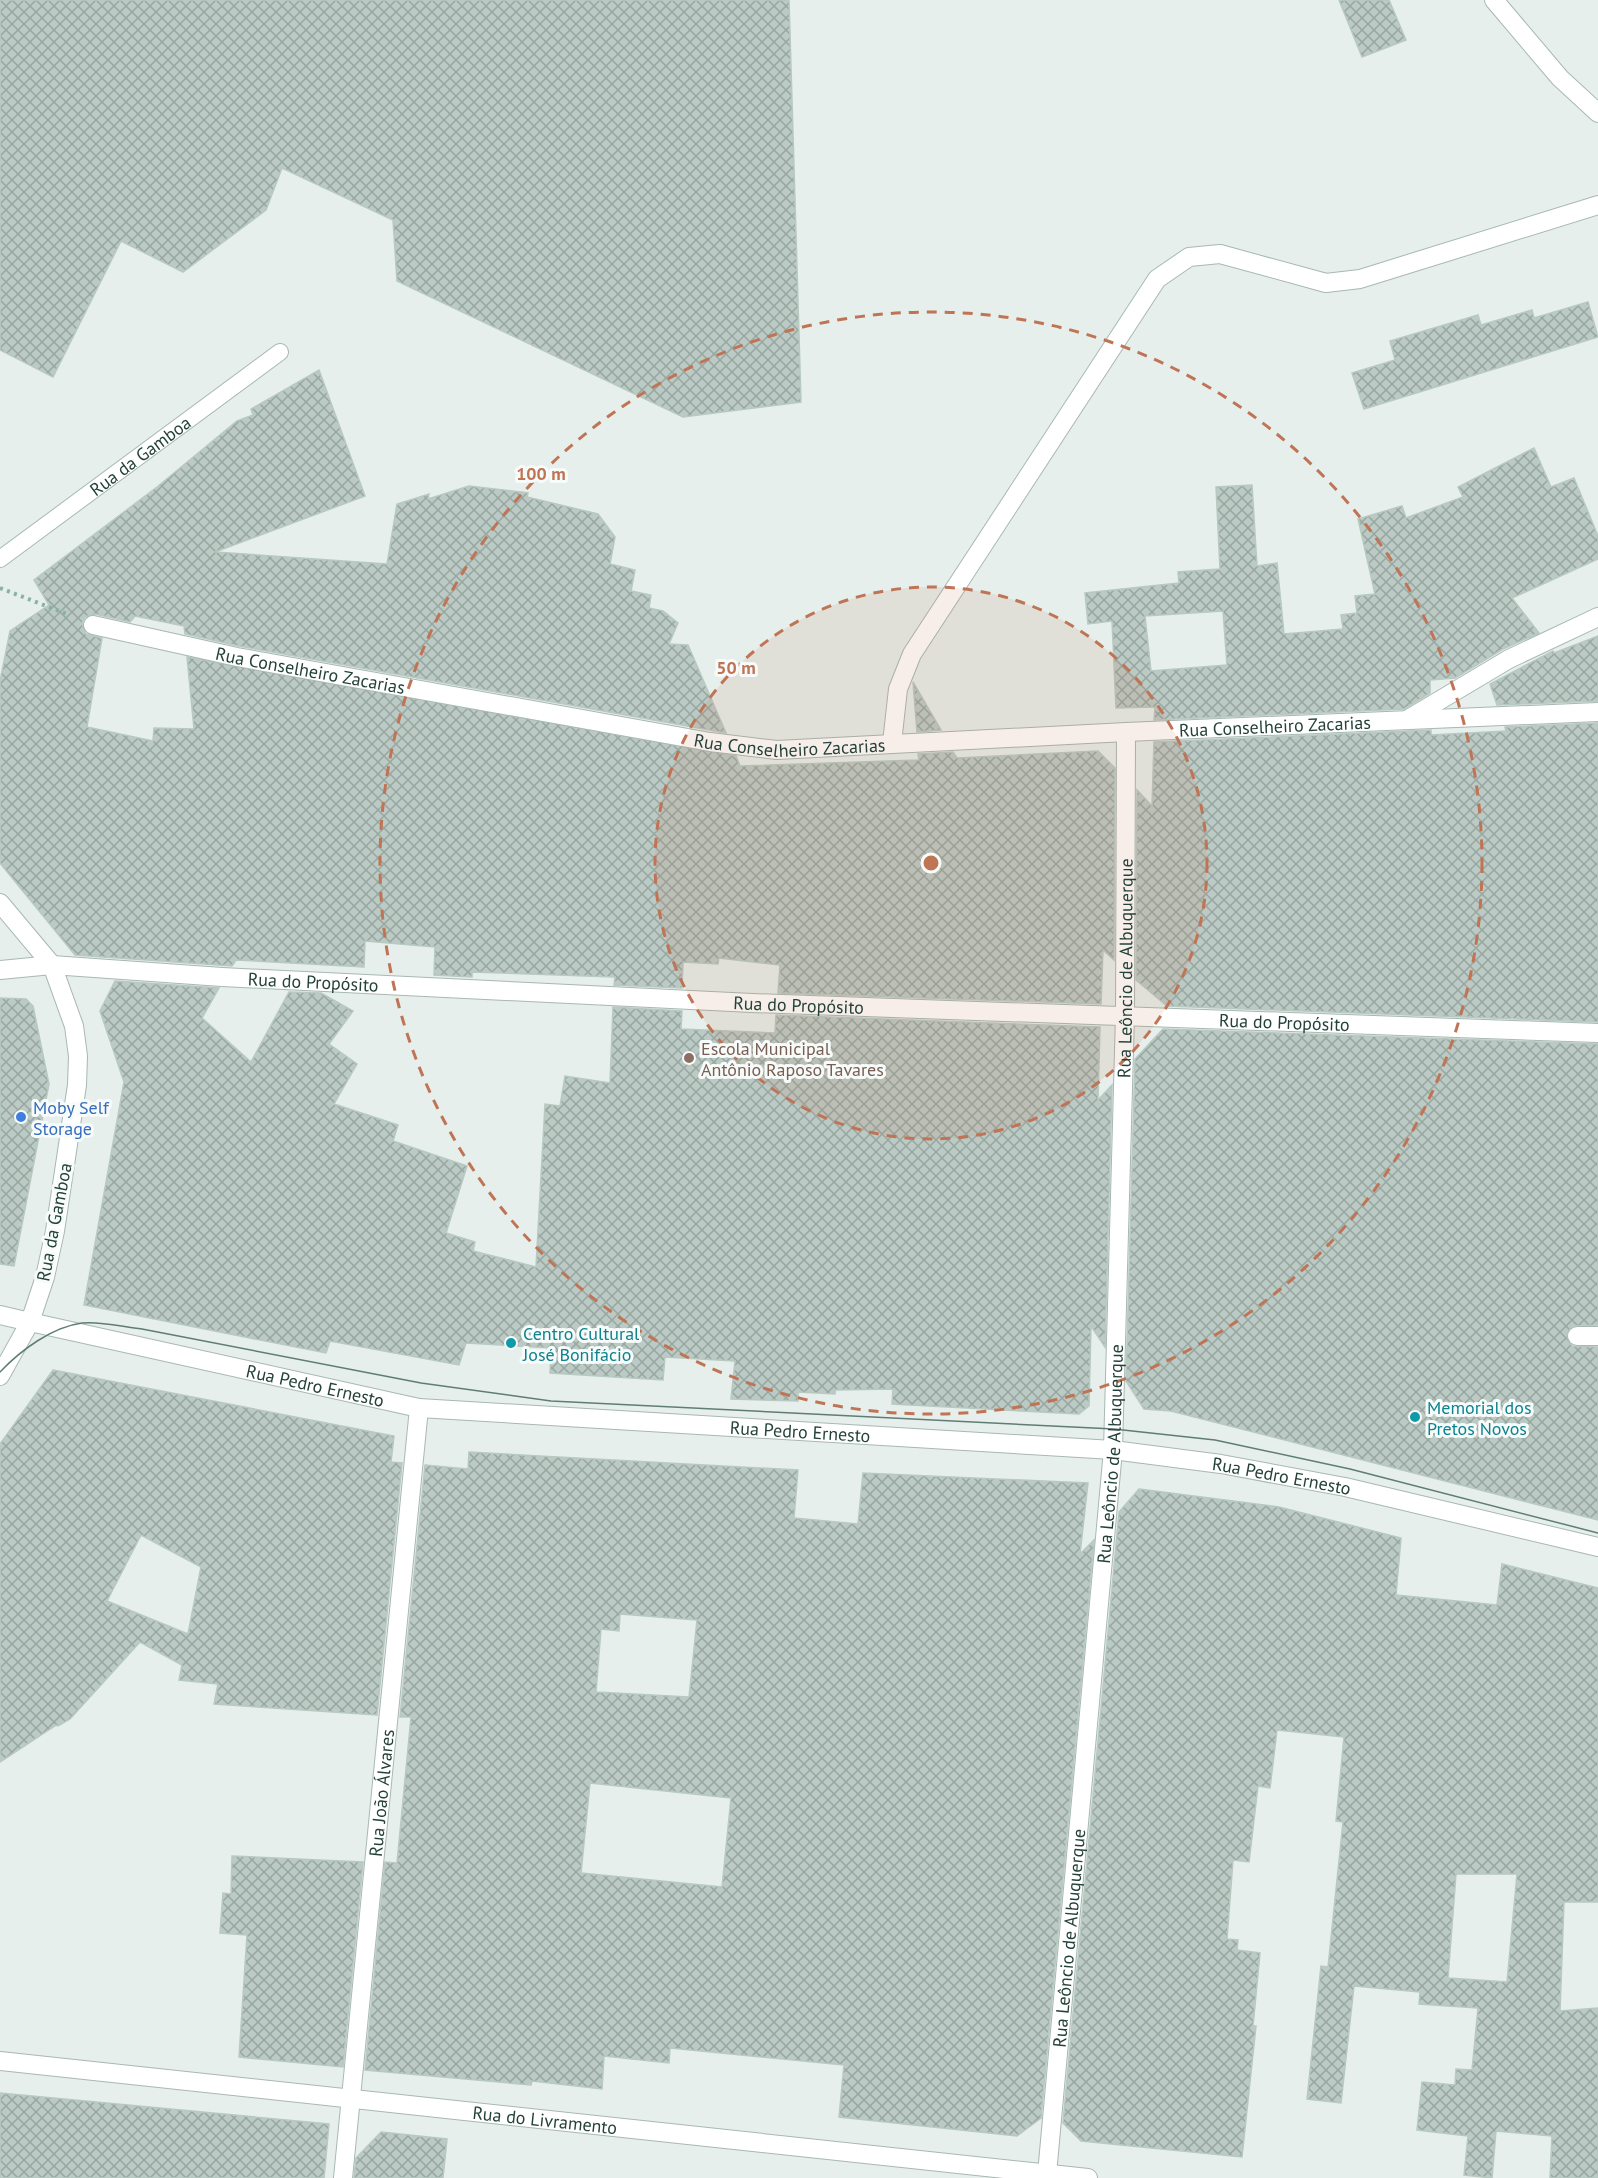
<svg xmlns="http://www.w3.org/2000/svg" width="1598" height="2178" font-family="'PT Sans',sans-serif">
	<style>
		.building { fill: url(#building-cross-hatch); stroke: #b8c9c2; stroke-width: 1.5; fill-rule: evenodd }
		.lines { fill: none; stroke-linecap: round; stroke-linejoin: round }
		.service-casing { stroke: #a8b8b2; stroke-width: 18 }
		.minor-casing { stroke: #a8b8b2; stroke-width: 20 }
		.tertiary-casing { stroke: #a8b8b2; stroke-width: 20 }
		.path { stroke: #86b3a5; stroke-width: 4; stroke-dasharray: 3 4.5; stroke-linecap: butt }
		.service { stroke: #fff; stroke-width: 16 }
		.minor { stroke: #fff; stroke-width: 18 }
		.tertiary { stroke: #fff; stroke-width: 18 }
		.tram { stroke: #5f7d75; stroke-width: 1.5 }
		.ring { fill: none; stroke: #c07456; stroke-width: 3; stroke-dasharray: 10 8 }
		.education-dot { fill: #8d6e63; stroke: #f7fbf9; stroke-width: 2 }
		.shop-dot { fill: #3f7fe0; stroke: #f7fbf9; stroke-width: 2 }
		.culture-dot { fill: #0f9aa8; stroke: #f7fbf9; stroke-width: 2 }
		.labels { text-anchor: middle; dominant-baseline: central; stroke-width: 6; stroke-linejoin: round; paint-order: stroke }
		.street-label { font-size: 18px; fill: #24423a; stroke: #f7fbf9 }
		.education-label { font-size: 18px; fill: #785e54; stroke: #f7fbf9; text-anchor: start }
		.shop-label { font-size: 18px; fill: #366cbe; stroke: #f7fbf9; text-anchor: start }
		.culture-label { font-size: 18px; fill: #0d838f; stroke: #f7fbf9; text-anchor: start }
		.centre { fill: #c07456; stroke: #f7fbf9; stroke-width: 3 }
		.ring-label { font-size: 18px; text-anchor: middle; font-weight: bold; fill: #c07456; stroke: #f7fbf9; stroke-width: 6; stroke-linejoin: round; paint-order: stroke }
	</style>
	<defs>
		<pattern id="building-cross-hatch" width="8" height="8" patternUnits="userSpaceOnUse" patternTransform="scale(1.5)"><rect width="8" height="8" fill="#bbcac4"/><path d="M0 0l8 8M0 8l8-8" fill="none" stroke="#98a6a0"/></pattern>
	</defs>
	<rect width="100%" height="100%" fill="#e6efeb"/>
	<g class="building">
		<polygon points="0,0 789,0 801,402 683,417 397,281 393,220 282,168 266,210 183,272 121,241 53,377 0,350"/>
		<polygon points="1339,0 1389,0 1406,40 1362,57"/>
		<polygon points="1588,302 1598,337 1364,409 1352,373 1395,360 1390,341 1478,315 1481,325 1532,310 1534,318"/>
		<polygon points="319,370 365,496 215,552 387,564 397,504 429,494 428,499 469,486 528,493 527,497 598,514 615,537 610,564 635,570 631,591 651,595 649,608 663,611 678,623 669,644 688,645 726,733 239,646 185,634 184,626 135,616 130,622 95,614 85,617 82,623 86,634 102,638 87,727 153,741 154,728 194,729 187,657 736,756 740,766 919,760 918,754 953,752 957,758 1098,751 1115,768 1114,960 1103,950 1101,1004 778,993 780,965 719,958 718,964 683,962 682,988 614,985 615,977 472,972 472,977 434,975 435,947 365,941 364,967 236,960 232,966 75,955 0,863 0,681 10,631 49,605 34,580 157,487 237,421 253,415 251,409"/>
		<path d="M1534 448 1551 487 1574 478 1598 536V559L1512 598 1539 633 1503 649 1455 678 1430 680V693L1404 709 1154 720 1155 707 1116 708 1112 621 1088 624 1085 593 1179 583 1178 572 1220 569 1216 487 1252 485 1257 566 1277 563 1284 634 1343 629 1341 615 1357 613 1355 596 1375 594 1358 519 1402 506 1406 518 1463 497 1458 487ZM1223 611 1227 665 1151 671 1145 616Z"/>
		<polygon points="1598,636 1598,701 1497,705 1490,684 1553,651 1554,653"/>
		<polygon points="913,682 941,730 917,732"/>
		<polygon points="1598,723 1598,1022 1167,1006 1136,980 1137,790 1152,806 1154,742 1431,730 1431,735 1506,731 1505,727"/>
		<polygon points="115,981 219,988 202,1018 251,1062 289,992 321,993 353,1011 329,1044 357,1064 334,1104 398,1125 393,1141 467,1166 446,1233 475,1242 473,1251 536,1267 545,1104 560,1106 565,1076 610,1083 613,1007 682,1011 681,1029 775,1033 776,1015 1100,1027 1098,1100 1112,1085 1105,1347 1091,1326 1089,1406 1079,1414 892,1404 893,1389 835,1390 835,1394 798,1392 798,1401 731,1399 735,1361 665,1357 663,1380 550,1373 551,1348 466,1343 459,1365 330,1341 326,1353 84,1305 124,1082 100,1011"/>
		<polygon points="0,998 26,999 33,1006 49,1084 14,1266 0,1264"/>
		<polygon points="1163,1029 1598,1044 1598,1325 1572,1326 1566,1335 1572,1346 1598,1347 1598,1520 1171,1411 1144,1409 1126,1381 1135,1059"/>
		<path d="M53 1370 394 1436 391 1462 402 1463 377 1715 214 1704 218 1684 179 1680 182 1665 140 1642 70 1719 58 1726 56 1725 0 1762V1444ZM141 1535 201 1567 188 1634 107 1601Z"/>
		<path d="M469 1452 798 1470 794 1518 858 1524 863 1473 1088 1483 1080 1554 1094 1540 1041 2118 1017 2136 839 2117 844 2065 670 2048 669 2063 604 2056 602 2089 532 2081 531 2085 365 2070 385 1862 397 1863 411 1717H400L425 1465 468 1469ZM620 1614 697 1620 689 1697 596 1692 601 1629 619 1631ZM590 1783 731 1798 722 1887 581 1873Z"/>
		<path d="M1139 1489 1279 1507 1401 1538 1396 1595 1497 1605 1502 1564 1598 1588V1902H1564L1560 2011 1598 2008V2178H1550L1552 2136 1496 2131 1492 2178 1464 2175 1468 2136 1417 2130 1422 2082 1455 2085 1456 2069 1472 2070 1478 2008 1419 2004 1420 1992 1354 1986 1341 2103 1307 2099 1321 1966 1328 1967 1343 1822 1336 1821 1344 1737 1277 1730 1270 1788 1258 1786 1249 1862 1233 1860 1227 1939 1238 1940 1237 1950 1260 1953 1253 2026H1256L1242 2157 1081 2141 1063 2123 1119 1512ZM1456 1874H1517L1507 1982 1448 1978Z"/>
		<polygon points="232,1856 363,1862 343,2067 239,2057 247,1935 220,1933 223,1893 231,1894"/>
		<polygon points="0,2093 329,2124 324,2178 0,2178"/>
		<polygon points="381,2132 447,2139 443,2178 354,2178 356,2158"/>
	</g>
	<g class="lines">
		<defs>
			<g id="service">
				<path id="s1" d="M0 559 280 352"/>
			</g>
			<g id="minor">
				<polyline points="1494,0 1560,78 1598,113"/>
				<path id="s2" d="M93 625 237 657 710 742 777 750 1126 732 1598 712"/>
				<polyline points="1410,718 1509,659 1598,617"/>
				<polyline points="892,743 898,689 912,654 1157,279 1189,257 1220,254 1326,283 1360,279 1598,205"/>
				<polyline points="0,903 52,965 74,1026 78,1056 77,1085 55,1231 45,1277 30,1322 0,1315"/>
				<path id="s3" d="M0 970 52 965 222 977 752 1003 1598 1033"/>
				<polyline points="1577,1336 1598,1336"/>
				<path id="s4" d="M1047 2174 1113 1450 1125 1015 1126 732"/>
				<path id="s5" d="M343 2178 419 1408"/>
			</g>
			<g id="tertiary">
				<path id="s6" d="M0 1376 30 1322 419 1408 1113 1450 1221 1464 1345 1487 1598 1547"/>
				<path id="s7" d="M0 2061 1088 2178"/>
			</g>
		</defs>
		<use href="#service" class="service-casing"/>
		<use href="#minor" class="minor-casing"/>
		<use href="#tertiary" class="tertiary-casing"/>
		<polyline class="path" points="0,588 67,614"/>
		<use href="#service" class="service"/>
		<use href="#minor" class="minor"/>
		<use href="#tertiary" class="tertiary"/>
		<path class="tram" d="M0 1372C21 1350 52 1327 82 1323 101 1321 123 1327 142 1329L421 1383 551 1401 1114 1429 1215 1440 1350 1469 1598 1533"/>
	</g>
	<circle cx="931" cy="863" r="276" fill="#c07456" fill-opacity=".12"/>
	<g class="ring">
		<circle cx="931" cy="863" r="276"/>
		<circle cx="931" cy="863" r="551"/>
	</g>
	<circle class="education-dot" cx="689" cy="1058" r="6"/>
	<circle class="shop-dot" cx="21" cy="1117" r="6"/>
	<g class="culture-dot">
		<circle cx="511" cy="1343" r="6"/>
		<circle cx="1415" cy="1417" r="6"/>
	</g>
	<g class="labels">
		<g class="street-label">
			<text stroke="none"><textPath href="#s1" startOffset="174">Rua da Gamboa</textPath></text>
			<text stroke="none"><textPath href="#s2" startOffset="222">Rua Conselheiro Zacarias</textPath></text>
			<text stroke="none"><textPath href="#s2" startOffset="1194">Rua Conselheiro Zacarias</textPath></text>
			<text stroke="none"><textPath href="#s2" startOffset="708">Rua Conselheiro Zacarias</textPath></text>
			<text stroke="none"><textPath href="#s4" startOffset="1209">Rua Leôncio de Albuquerque</textPath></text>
			<text stroke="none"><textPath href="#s3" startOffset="314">Rua do Propósito</textPath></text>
			<text stroke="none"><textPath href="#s3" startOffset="800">Rua do Propósito</textPath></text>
			<text stroke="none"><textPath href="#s3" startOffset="1286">Rua do Propósito</textPath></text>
			<text transform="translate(54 1222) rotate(-79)">Rua da Gamboa</text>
			<text stroke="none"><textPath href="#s6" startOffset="354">Rua Pedro Ernesto</textPath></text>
			<text stroke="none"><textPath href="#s6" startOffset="842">Rua Pedro Ernesto</textPath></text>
			<text stroke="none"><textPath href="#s4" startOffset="723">Rua Leôncio de Albuquerque</textPath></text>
			<text stroke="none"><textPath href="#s6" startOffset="1326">Rua Pedro Ernesto</textPath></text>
			<text stroke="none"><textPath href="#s5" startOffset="387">Rua João Álvares</textPath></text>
			<text stroke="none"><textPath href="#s4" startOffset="237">Rua Leôncio de Albuquerque</textPath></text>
			<text stroke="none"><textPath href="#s7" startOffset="548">Rua do Livramento</textPath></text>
		</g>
		<g class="education-label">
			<text x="701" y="1048">Escola Municipal<tspan x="701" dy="21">Antônio Raposo Tavares</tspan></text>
		</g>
		<g class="shop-label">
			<text x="33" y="1107">Moby Self<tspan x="33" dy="21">Storage</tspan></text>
		</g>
		<g class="culture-label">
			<text x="523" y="1333">Centro Cultural<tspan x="523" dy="21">José Bonifácio</tspan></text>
			<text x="1427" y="1407">Memorial dos<tspan x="1427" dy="21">Pretos Novos</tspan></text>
		</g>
	</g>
	<circle cx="931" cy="863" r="9" class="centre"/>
	<g class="ring-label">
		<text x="541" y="480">100 m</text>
		<text x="736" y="674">50 m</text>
	</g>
</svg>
